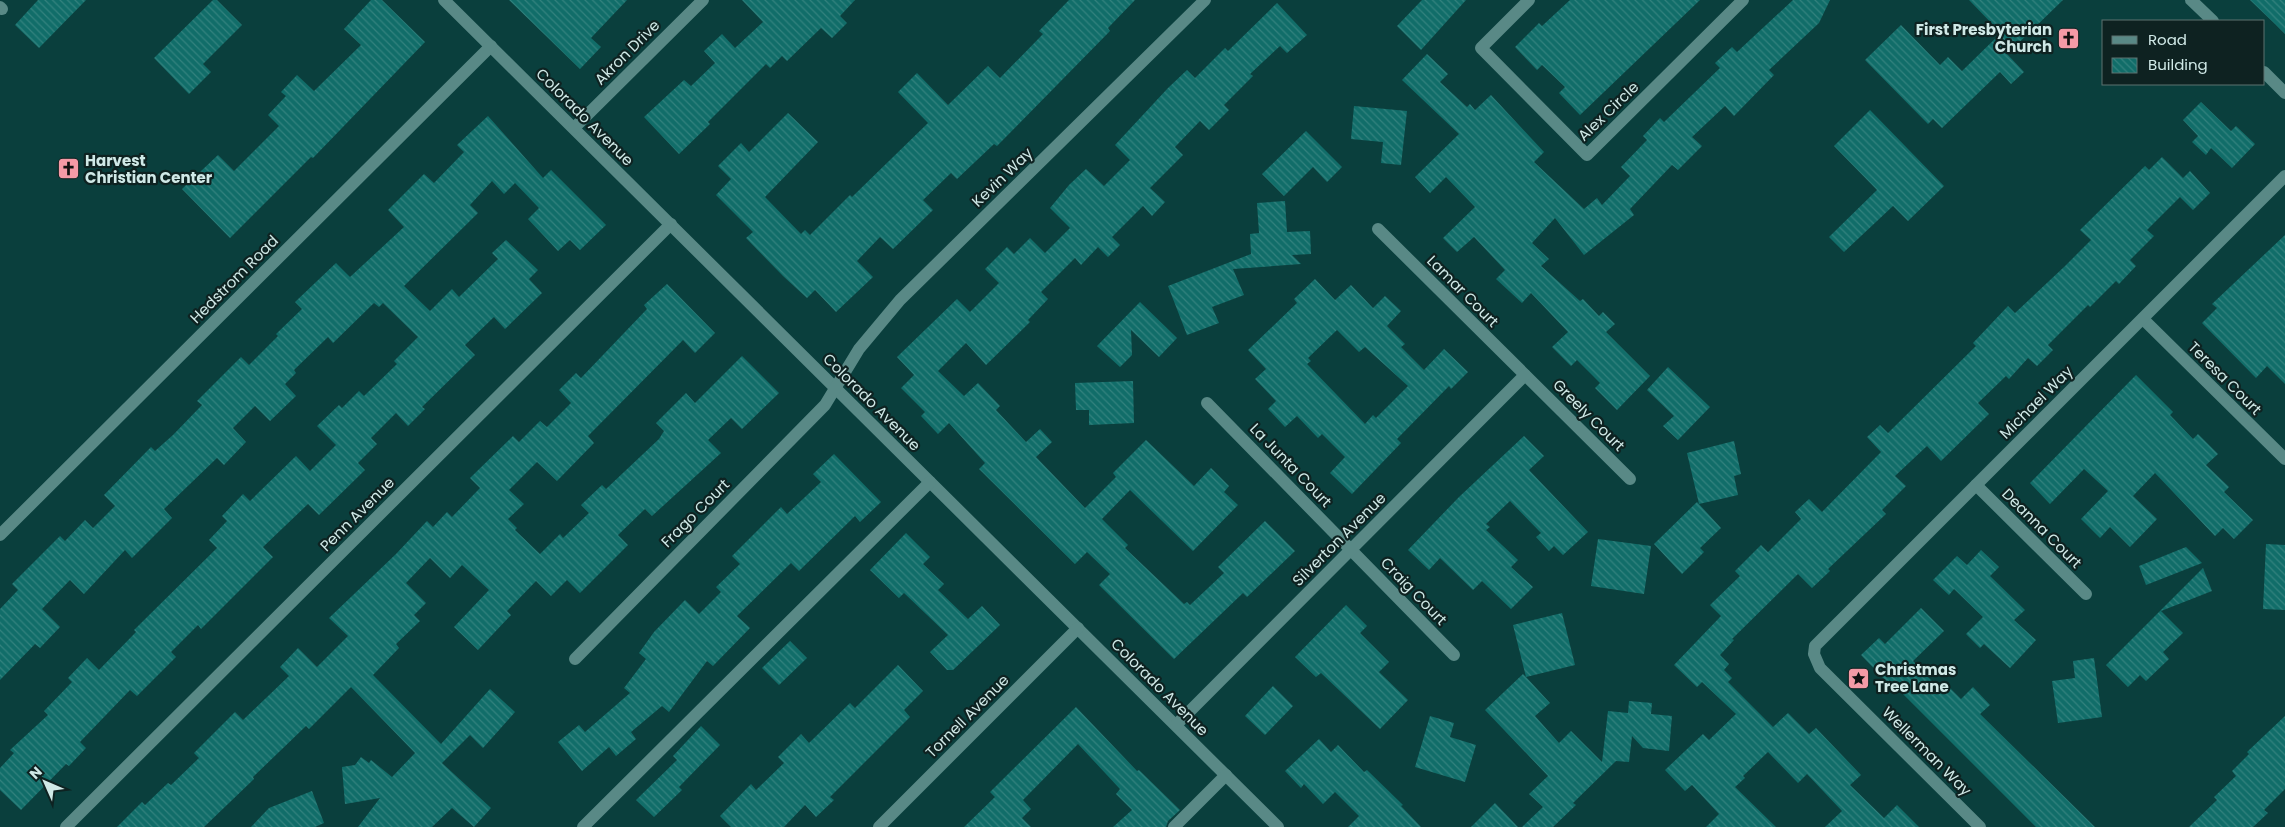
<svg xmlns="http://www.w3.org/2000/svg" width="2285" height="827" font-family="Poppins,sans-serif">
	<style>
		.building { fill: url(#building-back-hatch); fill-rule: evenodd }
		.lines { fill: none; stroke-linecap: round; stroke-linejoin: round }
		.minor { stroke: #598986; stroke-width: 12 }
		.labels { text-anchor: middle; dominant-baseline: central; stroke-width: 4.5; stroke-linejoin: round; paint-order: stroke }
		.poi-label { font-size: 15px; font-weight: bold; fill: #d0e9e7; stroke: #0e2221; text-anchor: start }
		.street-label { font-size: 15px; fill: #d0e9e7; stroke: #0e2221 }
	</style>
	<defs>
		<pattern id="building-back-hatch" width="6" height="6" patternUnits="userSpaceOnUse" patternTransform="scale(1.25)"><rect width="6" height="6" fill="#116d69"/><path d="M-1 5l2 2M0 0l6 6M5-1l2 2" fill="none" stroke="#33827e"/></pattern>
	</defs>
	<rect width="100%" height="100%" fill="#0a3f3d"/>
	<g class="building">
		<polygon points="38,0 86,0 39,48 15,25"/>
		<polygon points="213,0 217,0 242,25 203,64 211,72 189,94 154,58"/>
		<polygon points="371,0 382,0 425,42 313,158 311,157 230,238 182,189 218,155 234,171 279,126 268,115 286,96 281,92 297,75 314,91 361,45 344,29"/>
		<polygon points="509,0 627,0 591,38 601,47 580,69"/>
		<polygon points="742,0 855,0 840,16 847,23 832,38 821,28 787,61 782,56 770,68 766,64 708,122 710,124 679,154 644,117 684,80 691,86 715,63 704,51 722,34 735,48 763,22"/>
		<polygon points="1069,0 1135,0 1108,28 1110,31 997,146 994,144 957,179 951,173 923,200 933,210 893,249 880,237 857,261 873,277 836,312 815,290 807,298 783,276 746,238 753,232 716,195 731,179 718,166 741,143 749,152 788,113 818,142 765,197 801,234 805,230 810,235 850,195 852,197 928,123 898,92 917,73 948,105 988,66 1000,78 1043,34 1039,31"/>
		<polygon points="1422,0 1466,0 1421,50 1397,26"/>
		<polygon points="1570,0 1700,0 1580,115 1559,93 1565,87 1542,65 1537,70 1515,47 1539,23 1542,26"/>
		<polygon points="1793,0 1830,0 1819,23 1769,70 1774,75 1734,116 1725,106 1692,137 1702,146 1678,170 1672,165 1630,209 1634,215 1584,255 1555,218 1532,243 1549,259 1541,266 1580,301 1583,299 1599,316 1603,312 1615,324 1606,332 1650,376 1617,410 1595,388 1600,383 1577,360 1571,366 1552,347 1568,332 1531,293 1522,303 1496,279 1505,270 1474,237 1457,252 1443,238 1475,207 1446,177 1430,193 1415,177 1459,134 1402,80 1427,54 1448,74 1440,82 1467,107 1470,104 1475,110 1491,95 1544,152 1534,162 1584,209 1597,198 1602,205 1630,176 1621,167 1647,140 1643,136 1660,118 1664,122 1720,68 1715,63 1732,47 1737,52"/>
		<polygon points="1969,0 2063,0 2007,54 2024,72 2011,84 2000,72 1942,128 1933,119 1928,124 1865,60 1901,25 1940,65 1948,57 1962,71 2001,33"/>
		<polygon points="2250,0 2285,0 2285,34 2275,24"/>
		<polygon points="1277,3 1307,35 1287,53 1280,46 1250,74 1253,76 1224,105 1229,110 1209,130 1200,121 1175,147 1183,155 1150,188 1165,202 1152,216 1143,206 1112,237 1120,245 1108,257 1098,247 1081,265 1075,258 1041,292 1048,299 1028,320 1030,322 986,365 966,343 938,371 964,396 978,383 1000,406 996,410 1026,442 1040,429 1052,442 1036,457 1085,508 1116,477 1113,473 1146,440 1194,486 1211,468 1229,486 1224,492 1238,505 1193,551 1130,490 1102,519 1128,545 1125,548 1184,604 1187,602 1190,605 1224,573 1218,567 1265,521 1295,551 1247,597 1243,593 1174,659 1099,585 1110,574 1087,552 1075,564 979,469 985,463 949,423 938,434 921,416 925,412 901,388 914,375 897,357 957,299 970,312 999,283 985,269 1007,247 1014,254 1030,238 1045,253 1070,228 1050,208 1069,185 1086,169 1104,186 1130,160 1115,145 1168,88 1187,70 1195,78 1225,48 1228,51"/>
		<polygon points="2201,102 2231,131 2236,126 2255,144 2232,168 2211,148 2206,155 2192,142 2198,136 2183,120"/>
		<polygon points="1354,106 1407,111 1401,165 1381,163 1383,142 1351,139"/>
		<polygon points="1870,110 1944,186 1908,221 1893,206 1844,252 1829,237 1877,190 1834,146"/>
		<polygon points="488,116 543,178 551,170 606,225 580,250 570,240 558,251 528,219 539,208 515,183 504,194 492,181 470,205 478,213 404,286 430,311 452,289 459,297 498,259 492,253 506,240 538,270 529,279 542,293 505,329 494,317 465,345 475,355 422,407 425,409 408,426 396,413 371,438 377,444 358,463 365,470 319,515 308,504 263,547 273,557 201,629 198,625 171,652 176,657 137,696 130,690 80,742 86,748 69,766 66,764 21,810 0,790 0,768 14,753 10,750 48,715 44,711 72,682 68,678 87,658 99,670 136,632 134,630 217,548 209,540 227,521 222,516 243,494 250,501 296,456 310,471 336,445 317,426 339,405 342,408 359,391 364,396 397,364 394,361 418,337 383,303 379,307 374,303 333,343 328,337 294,370 296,373 285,384 296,396 270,421 255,406 233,428 246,442 224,465 217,458 164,509 172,518 132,558 125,550 84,594 70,580 42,609 60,627 40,648 35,644 0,680 0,609 18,590 12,584 60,536 65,541 85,520 93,528 115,506 104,495 151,447 155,451 173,435 202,405 197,401 241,357 249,365 278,336 276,334 302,309 295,302 336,263 350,277 404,227 388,210 424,174 434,183 464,152 457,145"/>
		<polygon points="1306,131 1342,167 1327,182 1313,167 1284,196 1262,174"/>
		<polygon points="2162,157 2183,178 2190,171 2210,193 2193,210 2180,197 2147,230 2154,236 2130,260 2136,266 2119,284 2116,281 2090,307 2088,305 2048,345 2053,350 2037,366 2028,358 2009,379 2006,376 1978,403 1989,414 1941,461 1927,446 1895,476 1906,486 1882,510 1886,514 1828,569 1830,571 1812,588 1798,574 1732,639 1734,640 1720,655 1729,664 1724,670 1732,678 1728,682 1773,727 1788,713 1809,734 1816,728 1861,775 1850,785 1884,818 1897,805 1919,827 1825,827 1842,811 1807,774 1798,783 1768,752 1743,776 1745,778 1735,787 1776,827 1706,827 1719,814 1692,785 1685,791 1665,770 1703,734 1709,740 1736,714 1702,682 1697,687 1674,665 1721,616 1710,605 1740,576 1735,571 1761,545 1768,552 1801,519 1795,512 1809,499 1822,512 1881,452 1867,437 1880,425 1888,433 1976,346 1973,343 2008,306 2015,313 2064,267 2091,240 2080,230 2145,166 2149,170"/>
		<polygon points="1285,201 1287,232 1310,231 1311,254 1292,255 1301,264 1233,269 1244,295 1212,307 1219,323 1187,335 1168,286 1251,254 1250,234 1259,233 1257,203"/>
		<polygon points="2285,235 2285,384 2267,366 2256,378 2202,323 2217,308 2212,304"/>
		<path d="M1315 279 1335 300 1351 285 1373 308 1385 296 1401 311 1387 326 1405 344 1401 347 1424 370 1444 349 1468 372 1451 389 1449 386 1397 439 1401 443 1352 494 1330 473 1345 457 1322 434 1318 438 1297 416 1285 427 1268 409 1276 401 1255 379 1266 369 1248 350 1297 303 1294 299ZM1337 330 1359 352 1365 347 1408 386 1376 418 1373 415 1365 424 1307 364 1311 361 1308 358Z"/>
		<polygon points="667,284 715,333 695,353 683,340 588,436 594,443 557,481 537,462 509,490 524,504 508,519 517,528 515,530 540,554 560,534 563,538 589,513 581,505 602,485 606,489 659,439 664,431 656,423 686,393 695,403 742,356 779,393 742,429 731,418 708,440 721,453 652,516 645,509 618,535 628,545 580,593 567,580 551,596 536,581 507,611 511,615 478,650 454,627 489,590 462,565 450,578 430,558 406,583 426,603 414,615 420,621 396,644 399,648 373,675 441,744 490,689 515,712 483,748 470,735 442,763 491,808 474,827 452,808 432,827 358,827 380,798 345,804 342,767 355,765 361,757 369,763 371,760 392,777 415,753 351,687 309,729 306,726 253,777 254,779 204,827 117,827 142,802 145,805 168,783 171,785 199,758 194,753 235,712 243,720 289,676 280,667 298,648 317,667 348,636 329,618 396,554 427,521 433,527 447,512 452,517 480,488 470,478 513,436 519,442 540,421 547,427 571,403 559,390 576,373 581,378 647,309 644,305"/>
		<polygon points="1140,302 1177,338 1159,357 1131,330 1132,355 1120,367 1097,346"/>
		<polygon points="1668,367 1710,407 1678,440 1663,426 1674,416 1647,390"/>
		<polygon points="2136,375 2173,412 2170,415 2193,439 2198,434 2218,454 2206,465 2229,487 2224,492 2253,520 2234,539 2223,528 2215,536 2155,473 2133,496 2157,519 2130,547 2110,527 2100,538 2081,519 2108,491 2084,469 2050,504 2030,483"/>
		<polygon points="1133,381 1134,423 1089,425 1089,410 1076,410 1075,383"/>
		<polygon points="1524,436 1544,456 1529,470 1588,532 1563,555 1554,546 1549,551 1536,537 1541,533 1510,501 1486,524 1490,527 1486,530 1518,560 1511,567 1533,587 1511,609 1482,581 1473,590 1440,558 1429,570 1408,550 1459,497"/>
		<polygon points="1734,441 1741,474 1734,476 1738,495 1699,504 1687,453"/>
		<polygon points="834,454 881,502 860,522 855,516 799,571 791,563 737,616 750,628 713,666 707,661 669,712 662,706 631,732 636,739 616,756 609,747 582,771 558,742 579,725 585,732 630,693 624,688 646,659 639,653 654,632 685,600 699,614 721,592 716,587 740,564 732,556 781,507 787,514 821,482 813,474"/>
		<polygon points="1697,502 1721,528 1700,548 1704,552 1682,574 1654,544"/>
		<polygon points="906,533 930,557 923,564 944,584 938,590 968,619 982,606 1000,625 953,670 947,670 930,652 948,635 904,593 899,598 870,570"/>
		<polygon points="1598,539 1651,546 1644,594 1591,586"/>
		<polygon points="2266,544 2285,545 2285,610 2263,609"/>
		<polygon points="2186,547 2202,563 2146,585 2139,566"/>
		<polygon points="1981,550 1999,567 1990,576 2025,610 2014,620 2036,640 2010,668 1984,644 1980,648 1966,634 1983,617 1954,589 1949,595 1933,580 1957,556 1967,565"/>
		<polygon points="2203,568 2212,591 2161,611 2183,633 2163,652 2169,659 2146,681 2140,675 2128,687 2106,665"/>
		<polygon points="1346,605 1367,626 1360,633 1389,662 1379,672 1408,700 1380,729 1321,673 1316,677 1295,657"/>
		<polygon points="1921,608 1944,631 1913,661 1943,693 1949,687 1961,699 1973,687 1990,705 1980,714 2095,827 2036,827 1891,682 1889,684 1861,655 1879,638 1885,644"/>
		<polygon points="1562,613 1575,665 1526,677 1550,703 1535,716 1559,743 1571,731 1602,762 1608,711 1628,713 1629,701 1652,703 1651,714 1672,716 1669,751 1643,748 1632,736 1629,762 1616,761 1573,803 1576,805 1553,827 1522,827 1543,807 1529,794 1548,776 1485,710 1523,674 1526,677 1513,625"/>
		<polygon points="790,641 807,658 779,685 762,668"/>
		<polygon points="2094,658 2102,717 2058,723 2052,681 2075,678 2073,661"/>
		<polygon points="898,665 923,691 904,710 910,717 830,797 834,800 816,817 805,805 784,827 731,827 720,816 751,784 756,790 784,763 778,757 801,734 809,743 850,703 855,708"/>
		<polygon points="1273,686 1293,706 1265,735 1245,716"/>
		<polygon points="1076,707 1137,771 1139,770 1180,810 1168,821 1166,827 1113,827 1132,810 1116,794 1120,789 1078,744 1023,800 1031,809 1022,818 1031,827 964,827 995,797 990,792"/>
		<polygon points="1430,716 1454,723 1450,737 1476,745 1465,782 1415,767"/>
		<polygon points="2285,716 2285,789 2264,810 2268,813 2253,827 2189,827 2217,800 2214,797 2236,776 2232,771 2249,754 2247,752"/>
		<polygon points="701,726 720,745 679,787 682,790 654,817 636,800 677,760 673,756"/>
		<polygon points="1319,739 1331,752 1338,745 1364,772 1367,770 1403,805 1401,806 1421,827 1348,827 1359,816 1335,792 1323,804 1304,784 1301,788 1285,771"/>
		<polygon points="312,791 324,823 315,827 251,827 269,808"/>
		<polygon points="1495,803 1518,827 1471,827"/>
	</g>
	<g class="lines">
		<g class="minor">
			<polyline points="444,0 1278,827"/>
			<polyline points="1529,0 1481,48 1587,155 1743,0"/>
			<polyline points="2191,0 2213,21"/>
			<polyline points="0,7 2,9"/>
			<polyline points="2264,72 2285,93"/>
			<polyline points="574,128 703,0"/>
			<polyline points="1378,229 1630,479"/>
			<polyline points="2143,319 2285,459"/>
			<polyline points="1207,403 1454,655"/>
			<polyline points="1976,485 2086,594"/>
			<polyline points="0,535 491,46"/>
			<polyline points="575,659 825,405 859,349 900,300 1205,0"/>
			<polyline points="1176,725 1525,375"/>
			<polyline points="66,827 671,224"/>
			<polyline points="583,827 930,482"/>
			<polyline points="879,827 1078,628"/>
			<polyline points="1174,827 1226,775"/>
			<polyline points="1980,827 1820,668 1814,654 1815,646 2285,176"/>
		</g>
	</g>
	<defs>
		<symbol id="church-square" viewBox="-11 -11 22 22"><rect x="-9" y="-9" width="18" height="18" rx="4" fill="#f49aa6" stroke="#0e2221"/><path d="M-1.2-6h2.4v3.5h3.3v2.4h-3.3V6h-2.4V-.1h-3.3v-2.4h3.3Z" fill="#111"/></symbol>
		<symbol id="sight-square" viewBox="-11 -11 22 22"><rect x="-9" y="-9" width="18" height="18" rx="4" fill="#f49aa6" stroke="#0e2221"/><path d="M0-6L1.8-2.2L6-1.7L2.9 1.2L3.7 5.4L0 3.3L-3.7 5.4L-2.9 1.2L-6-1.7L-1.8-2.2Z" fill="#111"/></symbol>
	</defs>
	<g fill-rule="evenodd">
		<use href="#church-square" x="2056" y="26" width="25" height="25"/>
		<use href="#church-square" x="56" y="156" width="25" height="25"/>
		<use href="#sight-square" x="1846" y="666" width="25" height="25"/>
	</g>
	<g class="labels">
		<g class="poi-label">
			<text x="2052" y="29" text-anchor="end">First Presbyterian<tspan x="2052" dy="17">Church</tspan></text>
			<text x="85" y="160">Harvest<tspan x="85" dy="17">Christian Center</tspan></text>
			<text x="1875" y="669">Christmas<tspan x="1875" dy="17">Tree Lane</tspan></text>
		</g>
		<g class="street-label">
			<text transform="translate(627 52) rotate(-45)">Akron Drive</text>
			<text transform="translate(1608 111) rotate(-44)">Alex Circle</text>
			<text transform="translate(585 117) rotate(45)">Colorado Avenue</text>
			<text transform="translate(1002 177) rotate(-44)">Kevin Way</text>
			<text transform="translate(234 279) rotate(-45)">Hedstrom Road</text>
			<text transform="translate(1463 291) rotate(45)">Lamar Court</text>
			<text transform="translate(2225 378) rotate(45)">Teresa Court</text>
			<text transform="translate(872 402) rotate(45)">Colorado Avenue</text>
			<text transform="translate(2036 402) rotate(-45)">Michael Way</text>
			<text transform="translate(1589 415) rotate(45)">Greely Court</text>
			<text transform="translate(1291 465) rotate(46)">La Junta Court</text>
			<text transform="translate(695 513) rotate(-45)">Frago Court</text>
			<text transform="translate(357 514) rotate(-45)">Penn Avenue</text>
			<text transform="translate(2042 528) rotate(45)">Deanna Court</text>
			<text transform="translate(1339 539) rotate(-45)">Silverton Avenue</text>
			<text transform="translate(1414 591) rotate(46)">Craig Court</text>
			<text transform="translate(1160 687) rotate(45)">Colorado Avenue</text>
			<text transform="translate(967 716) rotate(-45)">Tornell Avenue</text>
			<text transform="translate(1927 751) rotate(45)">Wellerman Way</text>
		</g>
	</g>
	<rect x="2102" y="20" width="162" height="65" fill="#0e2221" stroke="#5c7270"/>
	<rect x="2112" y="36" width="25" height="8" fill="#598986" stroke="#5c7270"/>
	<text x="2148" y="45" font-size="15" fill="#d0e9e7">Road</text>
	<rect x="2112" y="58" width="25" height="15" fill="url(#building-back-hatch)" stroke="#5c7270"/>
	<text x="2148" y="70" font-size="15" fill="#d0e9e7">Building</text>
	<g transform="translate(45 782) rotate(315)" stroke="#0e2221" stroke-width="4" paint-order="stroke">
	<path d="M0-4L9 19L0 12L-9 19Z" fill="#d0e9e7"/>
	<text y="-8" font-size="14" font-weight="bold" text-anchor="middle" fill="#d0e9e7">N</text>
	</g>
</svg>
